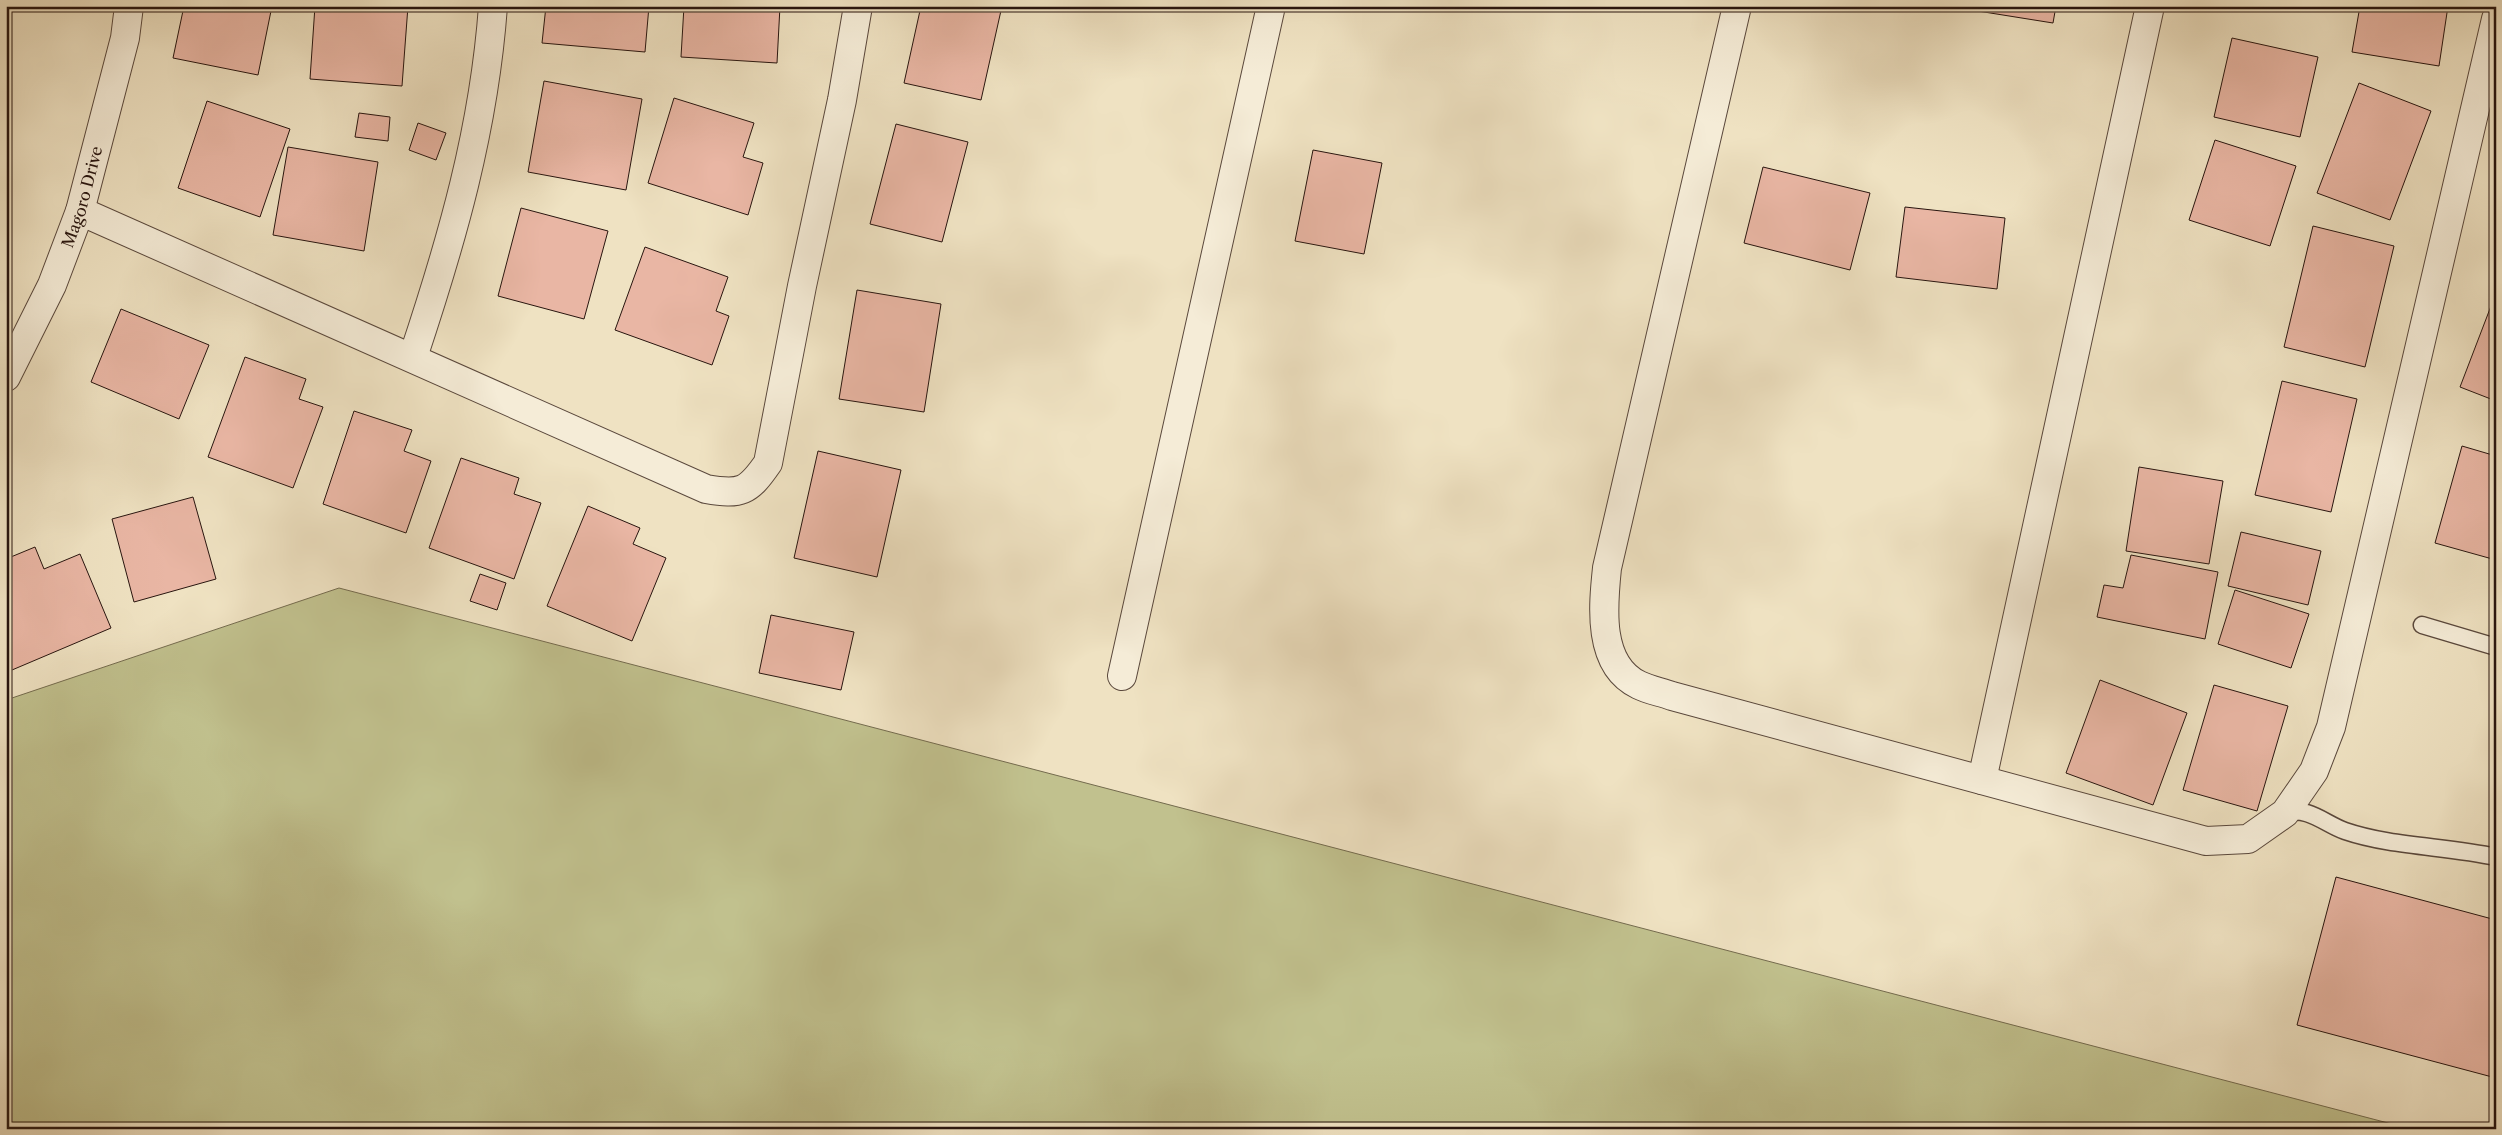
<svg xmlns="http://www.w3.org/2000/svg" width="2502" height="1135" font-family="'Libre Caslon Text',serif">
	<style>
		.green { fill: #c1c18e; stroke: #746b4e }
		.building { fill: #e9b6a4; stroke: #28150f }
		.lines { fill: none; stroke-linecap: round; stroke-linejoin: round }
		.lane-casing { stroke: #5a483c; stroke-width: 19 }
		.street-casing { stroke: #5a483c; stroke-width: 30 }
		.lane { stroke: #f5ecd7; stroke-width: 16 }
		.street { stroke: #f5ecd7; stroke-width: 28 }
		.labels { text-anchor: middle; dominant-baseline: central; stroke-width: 4.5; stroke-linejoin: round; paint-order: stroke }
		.street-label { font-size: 16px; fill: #28150f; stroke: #f5ecd7 }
	</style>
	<rect width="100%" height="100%" fill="#efe2c2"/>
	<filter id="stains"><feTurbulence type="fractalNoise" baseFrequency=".004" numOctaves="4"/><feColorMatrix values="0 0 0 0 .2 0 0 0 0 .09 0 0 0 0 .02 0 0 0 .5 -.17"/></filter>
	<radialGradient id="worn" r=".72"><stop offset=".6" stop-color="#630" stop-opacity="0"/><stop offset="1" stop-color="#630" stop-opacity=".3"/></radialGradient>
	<polygon class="green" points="339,588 2411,1129 6,1129 6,700"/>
	<g class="building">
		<polygon points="184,6 272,6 258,75 173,58"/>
		<polygon points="315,6 408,6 402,86 310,79"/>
		<polygon points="546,6 649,6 645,52 542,43"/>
		<polygon points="684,6 780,6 777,63 681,57"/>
		<polygon points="921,6 1002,6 981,100 904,83"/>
		<polygon points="1960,6 2056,6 2053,23 1959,8"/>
		<polygon points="2360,6 2448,6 2439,66 2352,52"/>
		<polygon points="2232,38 2318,57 2300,137 2214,117"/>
		<polygon points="544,81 642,99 626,190 528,172"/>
		<polygon points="2359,83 2431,111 2390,220 2317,193"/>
		<polygon points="674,98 754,123 743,157 763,163 748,215 648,183"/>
		<polygon points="207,101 290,129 260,217 178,188"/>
		<polygon points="359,113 390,117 388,141 355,137"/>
		<polygon points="418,123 446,133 436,160 409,150"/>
		<polygon points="896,124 968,142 942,242 870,224"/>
		<polygon points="2215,140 2296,166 2270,246 2189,220"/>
		<polygon points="288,147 378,162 364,251 273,235"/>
		<polygon points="1313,150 1382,163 1364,254 1295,241"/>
		<polygon points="1763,167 1870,193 1850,270 1744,243"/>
		<polygon points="1905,207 2005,218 1997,289 1896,277"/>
		<polygon points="521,208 608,231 584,319 498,296"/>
		<polygon points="2313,226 2394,246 2365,367 2284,347"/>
		<polygon points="645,247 728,277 716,311 729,316 712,365 615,330"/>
		<polygon points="857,290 941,304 924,412 839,399"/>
		<polygon points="2496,293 2496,401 2460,387"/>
		<polygon points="121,309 209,345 179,419 91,382"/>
		<polygon points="245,357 306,379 299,399 323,407 293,488 208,457"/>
		<polygon points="2282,381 2357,399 2331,512 2255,495"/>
		<polygon points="354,411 412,430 404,451 431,461 406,533 323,504"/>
		<polygon points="2462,446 2496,456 2496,560 2435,543"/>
		<polygon points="818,451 901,470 877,577 794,558"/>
		<polygon points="461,458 519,478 514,494 541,503 514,579 429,548"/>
		<polygon points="2139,467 2223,481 2209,564 2126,551"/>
		<polygon points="193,497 216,579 134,602 112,519"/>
		<polygon points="588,506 640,528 633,544 666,558 632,641 547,606"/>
		<polygon points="2241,532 2321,551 2308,605 2228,586"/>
		<polygon points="35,547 44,569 80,554 111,628 12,670 6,657 6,559"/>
		<polygon points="2131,555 2218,572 2205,639 2097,617 2104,585 2123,588"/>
		<polygon points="480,574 506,583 497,610 470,601"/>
		<polygon points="2235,590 2309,614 2291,668 2218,644"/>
		<polygon points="771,615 854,632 841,690 759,673"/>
		<polygon points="2100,680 2187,713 2153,805 2066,773"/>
		<polygon points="2214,685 2288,706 2257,811 2183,790"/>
		<polygon points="2336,877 2496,920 2496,1078 2297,1025"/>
	</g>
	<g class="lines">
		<defs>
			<g id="lane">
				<polyline points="2422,625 2496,647"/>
				<path d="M2285 813C2308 806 2325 824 2345 831 2392 847 2447 846 2496 857"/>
			</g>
			<g id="street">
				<path d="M1737 6 1607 568C1603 606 1597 665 1639 685 1649 690 1661 692 1672 696L2206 841 2248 839 2285 813 2314 771 2331 727 2496 19"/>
				<path d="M80 211 706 489C741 495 748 492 768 463L802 286 842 100 858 6"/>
				<path d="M413 357C452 240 484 130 493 6"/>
				<path id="s1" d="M6 377 52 285 80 211 125 38 129 6"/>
				<polyline points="1122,676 1271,6"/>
				<polyline points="1982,780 2150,6"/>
			</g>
		</defs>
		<use href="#lane" class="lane-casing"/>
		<use href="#street" class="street-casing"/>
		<use href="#lane" class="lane"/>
		<use href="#street" class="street"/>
	</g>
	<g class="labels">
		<g class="street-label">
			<text stroke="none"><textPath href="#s1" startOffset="196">Magoro Drive</textPath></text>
		</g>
	</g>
	<rect width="2502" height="1135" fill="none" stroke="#efe2c2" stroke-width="25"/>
	<rect x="8" y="8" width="2487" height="1120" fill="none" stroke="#28150f" stroke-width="2.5"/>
	<rect x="12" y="12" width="2477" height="1110" fill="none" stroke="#28150f"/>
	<rect width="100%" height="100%" filter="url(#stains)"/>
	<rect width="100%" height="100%" fill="url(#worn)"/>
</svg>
